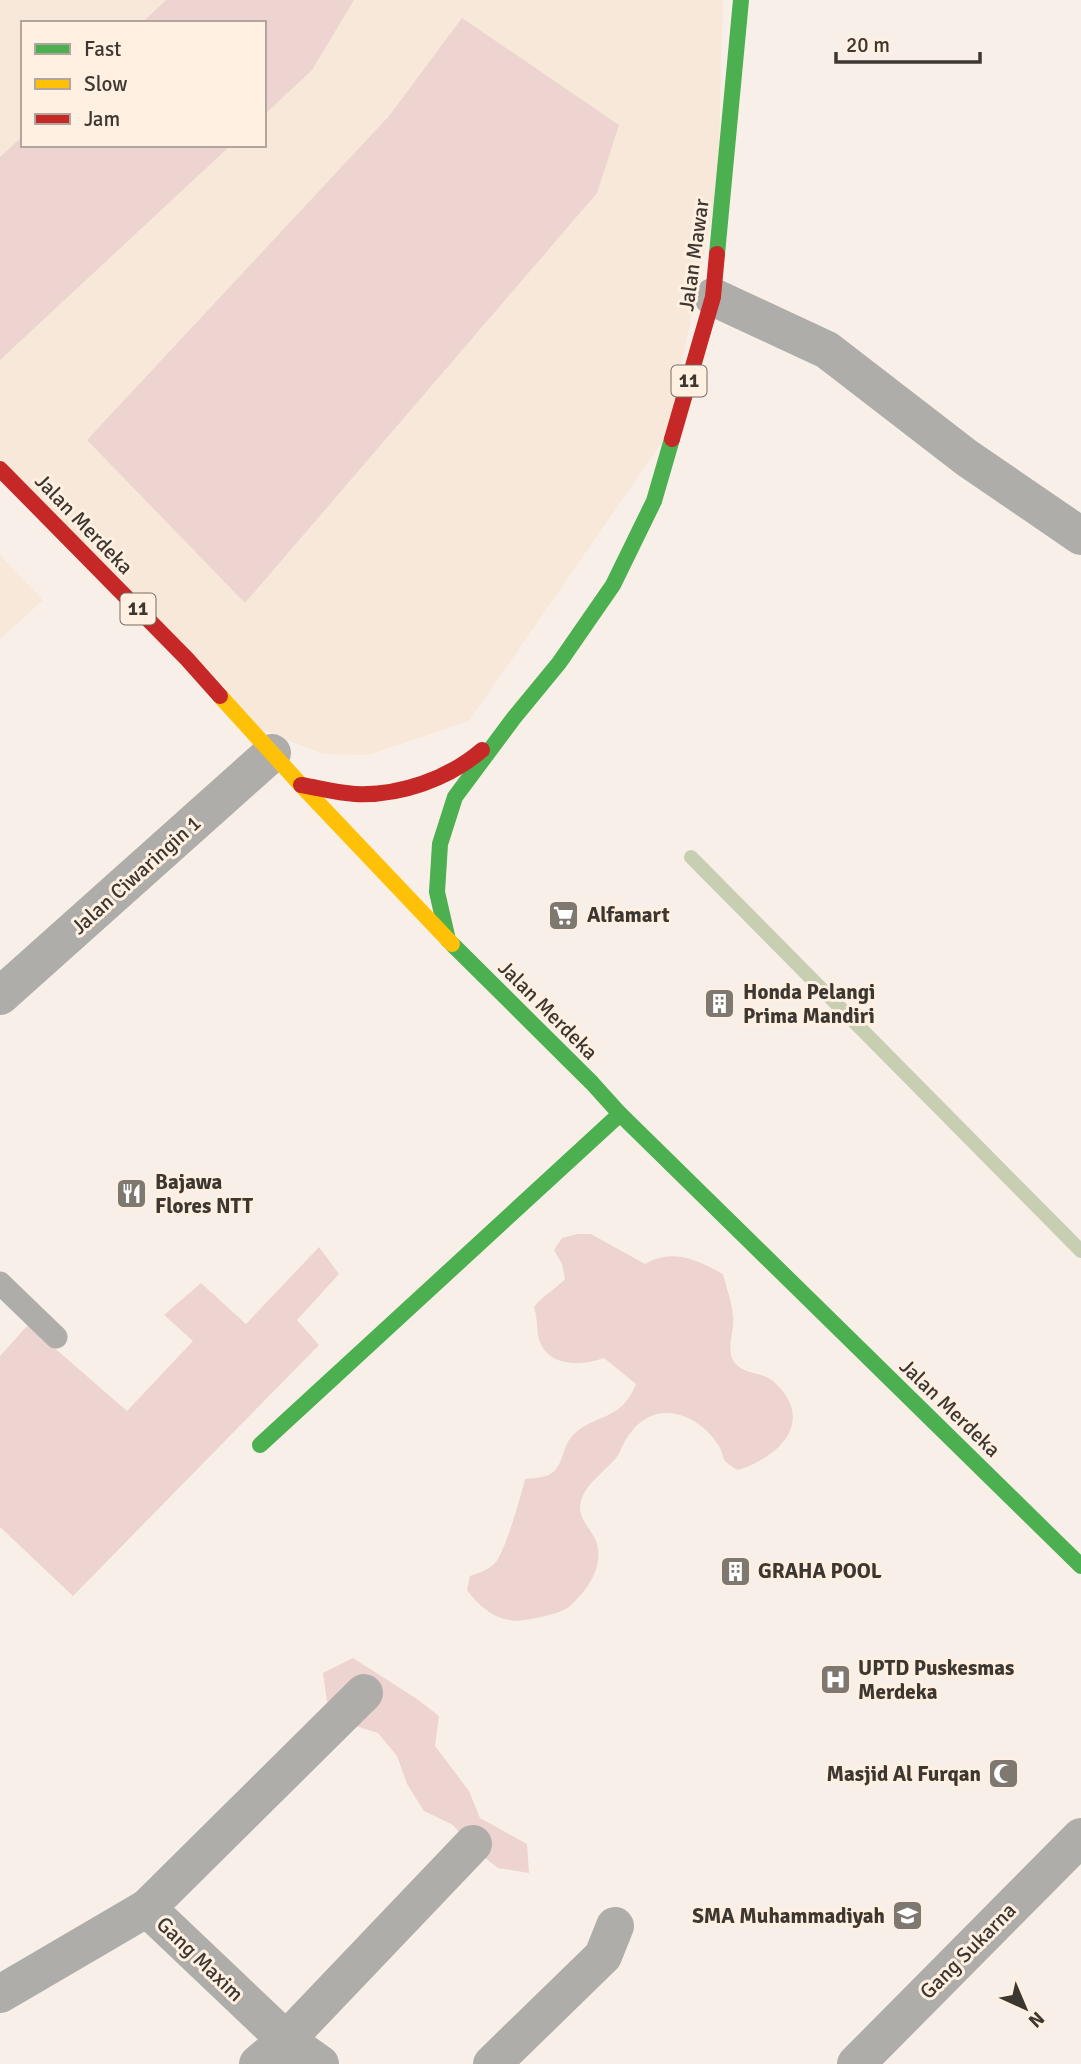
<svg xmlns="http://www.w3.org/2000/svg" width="1081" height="2064" font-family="Signika,sans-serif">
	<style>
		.built { fill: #f7e8d9; fill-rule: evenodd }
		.green { fill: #edd4d0 }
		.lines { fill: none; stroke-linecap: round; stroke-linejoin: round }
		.stream { stroke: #c8ceb1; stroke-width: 14 }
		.lane { stroke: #afada9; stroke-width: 23 }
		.street { stroke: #afada9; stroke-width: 38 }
		.fast { stroke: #4caf50; stroke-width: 16 }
		.slow { stroke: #ffc107; stroke-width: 16 }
		.jam { stroke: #c62828; stroke-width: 16 }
		.labels { text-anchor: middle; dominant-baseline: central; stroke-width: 6; stroke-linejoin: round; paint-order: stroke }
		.shield { fill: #fff0e1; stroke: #766e66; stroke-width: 2 }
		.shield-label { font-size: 19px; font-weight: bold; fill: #3c3731 }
		.street-label { font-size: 21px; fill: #3c3731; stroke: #fff0e1 }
		.poi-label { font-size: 21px; font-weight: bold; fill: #3c3731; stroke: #fff0e1; text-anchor: start }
	</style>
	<rect width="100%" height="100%" fill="#f8f0e8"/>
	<g class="built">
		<path d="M0 0H723L718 186 667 435 469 721 368 755 323 754 252 726 0 464ZM23 23H264V145H23Z"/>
		<polygon points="0,555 43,600 0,639"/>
	</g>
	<g class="green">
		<polygon points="166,0 354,0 312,70 264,115 264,23 142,23"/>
		<polygon points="462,18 619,125 597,193 245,603 87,440 389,116"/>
		<polygon points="23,136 23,145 231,145 0,360 0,157"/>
		<path d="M577 1234H591L645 1264C673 1248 697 1260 723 1274 726 1287 732 1302 733 1316 735 1331 727 1343 732 1358 739 1375 761 1371 773 1381 817 1420 780 1457 738 1470 734 1468 728 1464 725 1461 722 1457 722 1450 719 1446 714 1438 706 1429 697 1423 672 1407 646 1410 629 1435 623 1442 622 1450 616 1458 605 1471 588 1482 582 1498 575 1517 589 1525 596 1541 605 1565 588 1590 570 1606 561 1614 537 1618 525 1620 500 1624 481 1609 467 1590L470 1576C479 1573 488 1570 495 1563 505 1552 521 1496 525 1479 533 1478 545 1478 552 1473 564 1464 562 1446 573 1435 597 1412 621 1422 636 1384L604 1358C580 1367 544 1367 538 1335 537 1325 537 1317 534 1307 543 1295 555 1290 565 1279L562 1264 554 1250 562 1238Z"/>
		<polygon points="319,1247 339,1274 297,1320 319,1345 73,1596 0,1527 0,1356 28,1325 127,1411 193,1341 164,1315 201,1283 246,1324"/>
		<polygon points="353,1658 417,1699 439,1716 435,1746 469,1791 480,1818 527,1844 529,1873 498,1868 473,1849 453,1825 424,1811 407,1784 397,1756 378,1733 349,1724 327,1702 323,1673"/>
	</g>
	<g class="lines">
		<polyline class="stream" points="691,857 1081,1251"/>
		<polyline class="lane" points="0,1283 56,1337"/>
		<g class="street">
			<polyline points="713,297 827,350 967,458 1081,536"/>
			<polyline points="0,996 272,753"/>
			<polyline points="147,1908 364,1693"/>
			<polyline points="0,1994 147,1908 286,2040 320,2064"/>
			<polyline points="258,2064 286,2040 473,1844"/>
			<polyline points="492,2064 603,1956 615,1926"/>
			<polyline points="856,2064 1081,1837"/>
		</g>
		<g class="fast">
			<polyline points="717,254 741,0"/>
			<polyline points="448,940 437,892 440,844 455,797 513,719 559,663 613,585 654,501 672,439"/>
			<polyline points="452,944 592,1083 620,1114 1081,1566"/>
			<polyline points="260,1445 620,1114"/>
		</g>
		<polyline class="slow" points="220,696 301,785 452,944"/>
		<g class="jam">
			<polyline points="672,439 713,297 717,254"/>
			<polyline points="0,469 187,659 220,696"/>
			<path d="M301 785C319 788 337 793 355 794 400 796 448 779 482 750"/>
		</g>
	</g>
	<defs>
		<symbol id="supermarket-square" viewBox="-11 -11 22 22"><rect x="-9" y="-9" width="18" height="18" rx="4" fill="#7e7871" stroke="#fff0e1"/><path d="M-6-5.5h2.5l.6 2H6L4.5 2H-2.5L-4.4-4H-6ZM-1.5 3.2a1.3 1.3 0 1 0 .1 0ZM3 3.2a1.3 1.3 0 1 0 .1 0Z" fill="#fff"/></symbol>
		<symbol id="building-square" viewBox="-11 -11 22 22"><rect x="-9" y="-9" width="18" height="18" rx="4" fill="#7e7871" stroke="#fff0e1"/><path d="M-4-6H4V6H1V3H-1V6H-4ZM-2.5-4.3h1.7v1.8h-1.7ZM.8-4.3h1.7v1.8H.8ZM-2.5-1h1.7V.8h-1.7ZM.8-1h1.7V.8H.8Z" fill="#fff"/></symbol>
		<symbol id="restaurant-square" viewBox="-11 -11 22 22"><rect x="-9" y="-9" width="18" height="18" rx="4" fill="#7e7871" stroke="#fff0e1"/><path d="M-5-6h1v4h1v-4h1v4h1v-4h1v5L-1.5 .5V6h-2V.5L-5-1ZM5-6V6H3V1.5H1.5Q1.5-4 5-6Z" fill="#fff"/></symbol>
		<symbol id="hospital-square" viewBox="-11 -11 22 22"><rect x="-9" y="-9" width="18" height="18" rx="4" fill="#7e7871" stroke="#fff0e1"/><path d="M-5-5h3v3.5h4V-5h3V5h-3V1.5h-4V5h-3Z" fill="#fff"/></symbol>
		<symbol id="mosque-square" viewBox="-11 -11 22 22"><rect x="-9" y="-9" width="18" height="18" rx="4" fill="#7e7871" stroke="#fff0e1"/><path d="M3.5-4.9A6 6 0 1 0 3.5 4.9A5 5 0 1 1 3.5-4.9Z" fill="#fff"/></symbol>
		<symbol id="school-square" viewBox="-11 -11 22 22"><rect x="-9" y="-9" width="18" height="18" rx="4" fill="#7e7871" stroke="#fff0e1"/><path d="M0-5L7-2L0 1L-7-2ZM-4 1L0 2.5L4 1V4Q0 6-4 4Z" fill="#fff"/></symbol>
	</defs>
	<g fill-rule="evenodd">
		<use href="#supermarket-square" x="546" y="898" width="35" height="35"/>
		<use href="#building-square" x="702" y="986" width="35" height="35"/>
		<use href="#restaurant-square" x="114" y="1176" width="35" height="35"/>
		<use href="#building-square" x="718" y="1554" width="35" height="35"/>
		<use href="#hospital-square" x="818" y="1662" width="35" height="35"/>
		<use href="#mosque-square" x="986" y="1756" width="35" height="35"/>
		<use href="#school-square" x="890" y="1898" width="35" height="35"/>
	</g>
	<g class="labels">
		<g class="shield">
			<rect x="671.5" y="365.5" width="35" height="31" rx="5"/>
			<rect x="120.5" y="593.5" width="35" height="31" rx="5"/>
		</g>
		<g class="shield-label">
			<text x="689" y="381">11</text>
			<text x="138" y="609">11</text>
		</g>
		<g class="street-label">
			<text transform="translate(694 255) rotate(-82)">Jalan Mawar</text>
			<text transform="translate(84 524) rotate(46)">Jalan Merdeka</text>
			<text transform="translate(136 875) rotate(-42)">Jalan Ciwaringin 1</text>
			<text transform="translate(548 1010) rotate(45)">Jalan Merdeka</text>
			<text transform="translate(950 1408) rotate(44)">Jalan Merdeka</text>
			<text transform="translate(968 1951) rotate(-45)">Gang Sukarna</text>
			<text transform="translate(200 1959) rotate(44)">Gang Maxim</text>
		</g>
		<g class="poi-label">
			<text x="587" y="915">Alfamart</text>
			<text x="743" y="992">Honda Pelangi<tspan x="743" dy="24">Prima Mandiri</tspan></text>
			<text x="155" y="1182">Bajawa<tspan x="155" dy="24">Flores NTT</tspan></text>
			<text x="758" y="1571">GRAHA POOL</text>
			<text x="858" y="1668">UPTD Puskesmas<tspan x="858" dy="24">Merdeka</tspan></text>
			<text x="981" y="1774" text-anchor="end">Masjid Al Furqan</text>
			<text x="885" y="1916" text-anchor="end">SMA Muhammadiyah</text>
		</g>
	</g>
	<rect x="21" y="21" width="245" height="126" fill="#fff0e1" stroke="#b1a69b" stroke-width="2"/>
	<rect x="35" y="44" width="35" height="10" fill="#4caf50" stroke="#b1a69b" stroke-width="2"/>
	<text x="84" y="56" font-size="21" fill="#3c3731">Fast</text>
	<rect x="35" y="79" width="35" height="10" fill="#ffc107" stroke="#b1a69b" stroke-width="2"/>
	<text x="84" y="91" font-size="21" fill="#3c3731">Slow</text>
	<rect x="35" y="114" width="35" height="10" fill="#c62828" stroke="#b1a69b" stroke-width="2"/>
	<text x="84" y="126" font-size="21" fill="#3c3731">Jam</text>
	<g transform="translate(1025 2008) rotate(136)" stroke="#fff0e1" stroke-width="5" paint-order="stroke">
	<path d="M0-5L12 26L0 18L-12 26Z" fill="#3c3731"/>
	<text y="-10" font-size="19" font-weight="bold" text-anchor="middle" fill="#3c3731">N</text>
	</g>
	<path d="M836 52v10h144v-10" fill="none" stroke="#3c3731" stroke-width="3.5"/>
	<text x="846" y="52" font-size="21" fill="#3c3731" stroke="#fff0e1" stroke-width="5" paint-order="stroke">20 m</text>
</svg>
